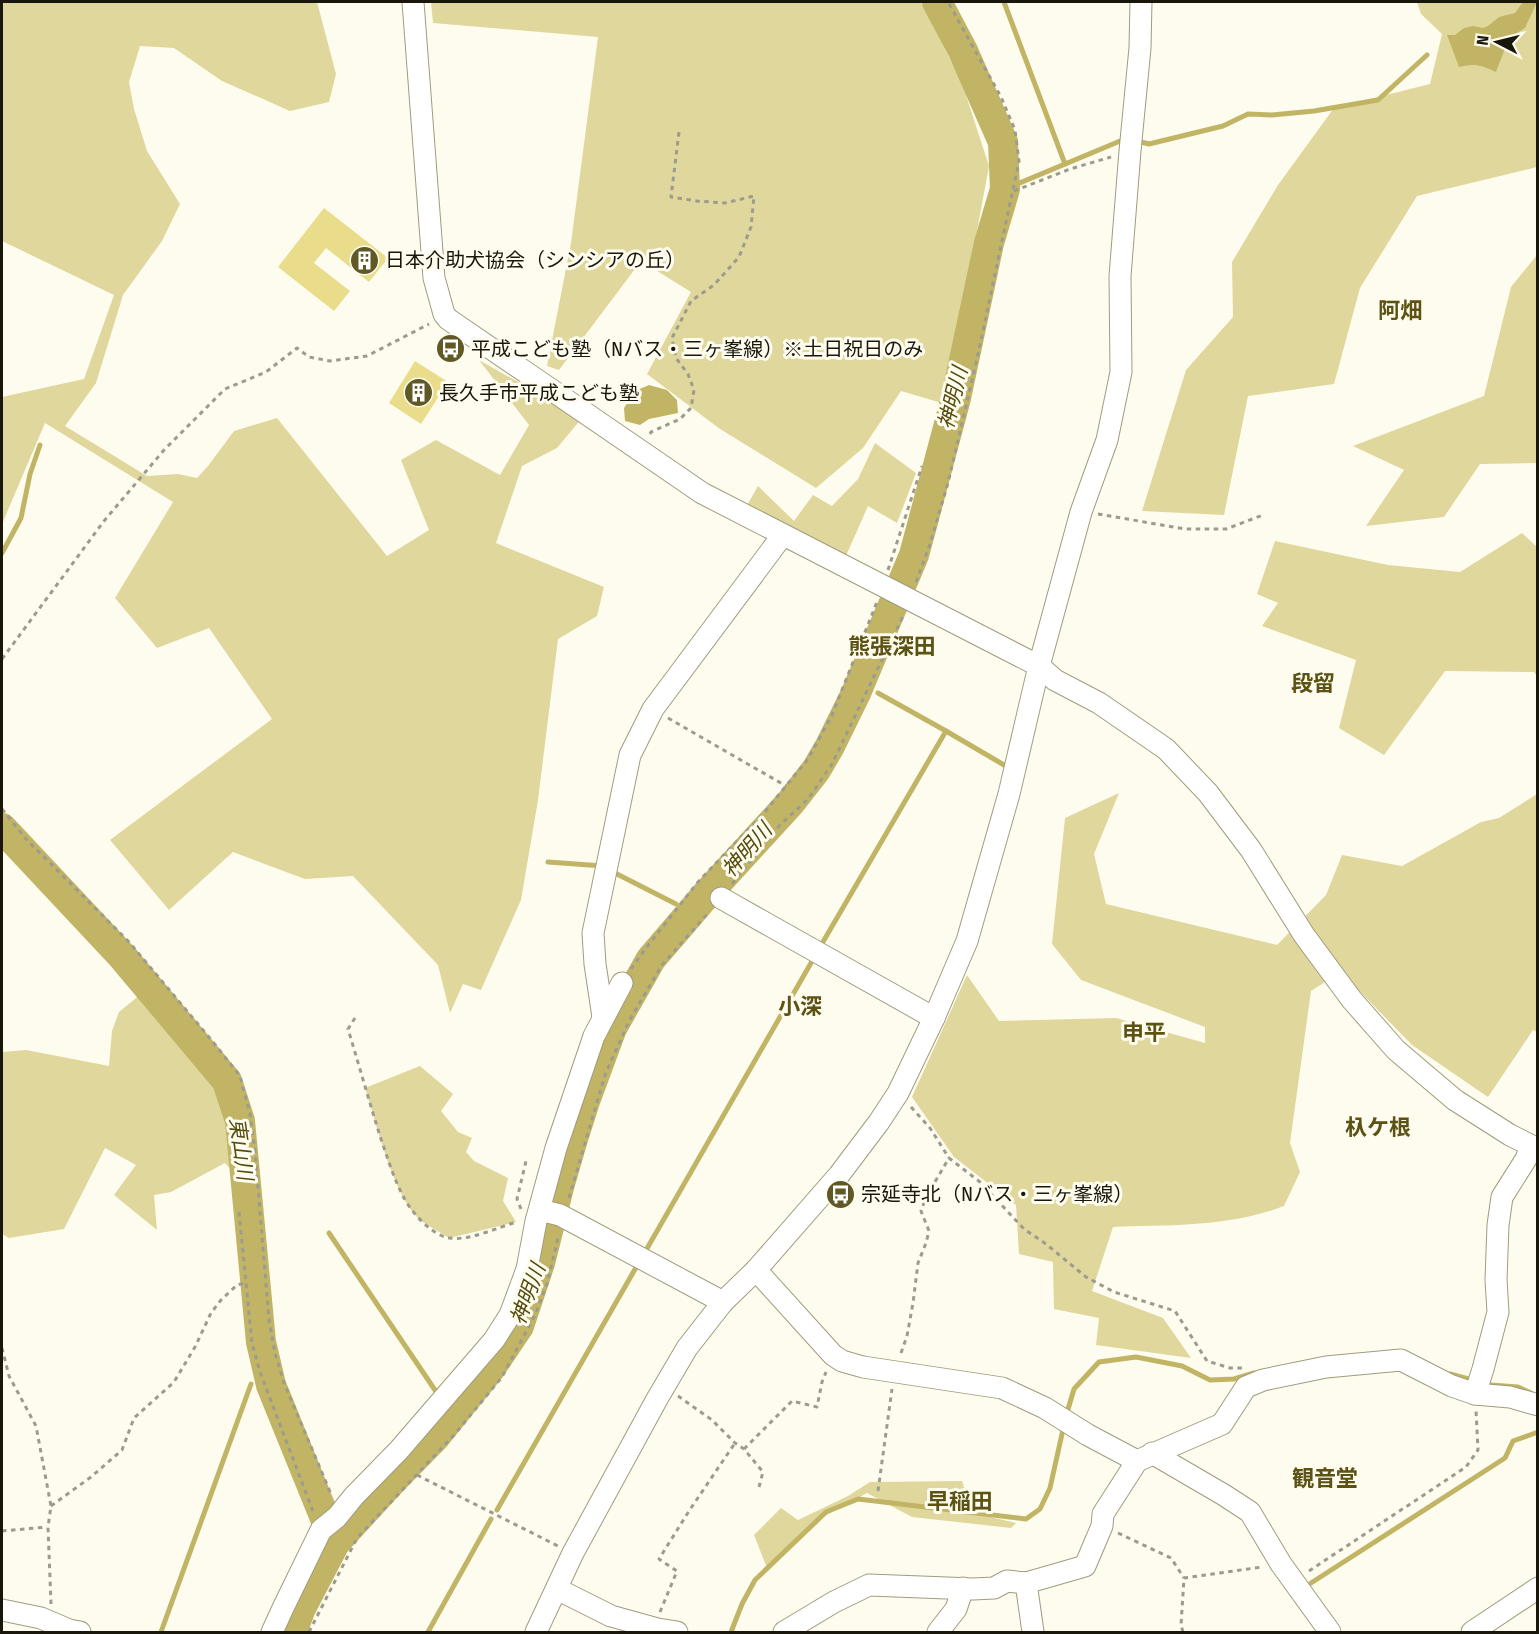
<svg xmlns="http://www.w3.org/2000/svg" width="1539" height="1634" font-family="'Fira Sans Condensed','Noto Sans JP',sans-serif">
	<style>
		.green { fill: #e0d79d }
		.water { fill: #c1b565 }
		.lines { fill: none; stroke-linecap: round; stroke-linejoin: round }
		.stream { stroke: #c1b565; stroke-width: 5 }
		.river { stroke: #c1b565; stroke-width: 30 }
		.building { fill: #e9dd8c }
		.minor-casing { stroke: #a09c7d; stroke-width: 23 }
		.path { stroke: #9d9b8e; stroke-width: 3; stroke-dasharray: 4.5 4.5; stroke-linecap: butt }
		.minor { stroke: #fff; stroke-width: 21 }
		.labels { text-anchor: middle; dominant-baseline: central; stroke-width: 6; stroke-linejoin: round; paint-order: stroke }
		.poi-label { font-size: 20px; fill: #19170b; stroke: #fefcef; text-anchor: start }
		.water-label { font-size: 21px; font-style: italic; fill: #554c0e; stroke: #fefcef }
		.quarter-label { font-size: 22px; font-weight: bold; fill: #5b5214; stroke: #fefcef }
	</style>
	<rect width="100%" height="100%" fill="#fefcef"/>
	<g class="green">
		<polygon points="2,2 317,2 336,74 329,102 290,111 222,81 174,48 140,46 129,82 134,109 147,151 180,204 162,241 123,295 96,383 65,426 147,476 178,474 197,478 208,466 234,431 277,418 387,556 429,530 401,460 436,440 500,475 529,425 479,360 582,418 557,448 522,466 496,543 604,587 597,616 558,639 538,800 521,900 481,990 463,984 450,1013 438,965 353,876 305,879 233,852 169,910 110,840 272,719 209,628 157,648 115,598 173,502 45,423 2,524 2,397 84,379 114,295 2,241"/>
		<polygon points="431,2 921,2 962,83 989,166 945,404 901,391 863,448 816,488 720,429 647,374 691,292 641,261 559,370 547,366 571,243 598,37 433,23"/>
		<polygon points="1417,2 1537,2 1537,167 1417,196 1360,288 1334,384 1248,396 1224,515 1142,511 1186,370 1233,317 1232,262 1278,185 1334,108 1430,84 1442,34 1421,14"/>
		<polygon points="1537,255 1537,463 1480,464 1444,517 1366,526 1404,470 1353,446 1484,396 1511,287"/>
		<polygon points="875,443 916,473 897,523 868,506 842,565 742,514 758,486 794,521 813,495 832,506 858,479"/>
		<polygon points="1522,533 1537,547 1537,676 1534,672 1445,671 1384,755 1339,728 1356,660 1262,626 1278,603 1257,594 1275,541 1388,565 1460,572"/>
		<path d="M1119 793 1094 854 1106 904 1277 945 1326 895 1342 855 1402 866 1481 822 1499 818 1537 794V1032L1533 1030 1488 1097 1412 1045 1341 972 1311 991 1290 1143 1300 1172 1284 1206C1231 1227 1169 1225 1113 1227L1092 1291 1163 1318 1191 1358 1096 1345 1099 1318 1054 1309 1053 1262 1019 1254 1016 1205 954 1157 912 1097 967 975 999 1021 1116 1018 1205 1043V1027L1081 980 1052 944 1065 818Z"/>
		<polygon points="141,994 153,996 224,1086 236,1119 239,1179 225,1163 171,1192 154,1195 157,1230 114,1195 136,1165 105,1148 64,1229 9,1238 2,1234 2,1052 26,1050 109,1066 112,1031 119,1012"/>
		<path d="M420 1066 453 1094 441 1111 458 1132 472 1138 466 1152 474 1161 508 1178 503 1201 516 1222 449 1238C440 1232 427 1226 418 1218 393 1194 376 1122 365 1088Z"/>
		<polygon points="962,1481 973,1513 1016,1523 1011,1528 912,1517 867,1493 815,1521 767,1568 754,1535 781,1508 798,1520 848,1496 870,1482"/>
	</g>
	<g class="water">
		<path d="M1523 2H1537L1525 28 1509 38 1496 72C1481 65 1475 63 1459 67L1447 35H1455L1464 28 1473 26 1483 28 1488 26 1499 17 1515 13Z"/>
		<polygon points="649,385 667,390 677,400 678,413 649,419 640,425 625,421 624,408 635,391"/>
	</g>
	<g class="lines">
		<g class="stream">
			<polyline points="1004,2 1065,164"/>
			<polyline points="1137,141 1149,144 1223,126 1248,114 1272,115 1314,111 1378,100 1427,55"/>
			<polyline points="1005,189 1125,139"/>
			<polyline points="2,553 21,518 30,474 40,445"/>
			<polyline points="878,693 946,731"/>
			<polyline points="548,862 603,866"/>
			<polyline points="611,871 676,904"/>
			<polyline points="820,947 946,731 1004,765"/>
			<polyline points="329,1233 439,1396"/>
			<polyline points="645,1252 811,963"/>
			<polyline points="1450,1374 1476,1381"/>
			<polyline points="1491,1385 1518,1387 1531,1393"/>
			<polyline points="1066,1416 1074,1389 1099,1362 1136,1357 1182,1366 1210,1380 1234,1379 1254,1373"/>
			<polyline points="497,1510 638,1264"/>
			<polyline points="1311,1583 1505,1458 1513,1441 1538,1432"/>
			<polyline points="161,1632 251,1384"/>
			<polyline points="428,1632 491,1519"/>
			<polyline points="731,1632 742,1604 755,1580 826,1512 858,1499 1026,1519 1040,1509 1050,1488 1064,1425"/>
		</g>
		<g class="river">
			<polyline points="2,828 122,956 227,1081 240,1121 261,1342 271,1385 335,1543"/>
			<polyline points="292,1632 301,1608 335,1543 392,1481 435,1437 490,1369 519,1326 540,1263 559,1187 572,1142 585,1101 612,1028 651,959 705,896 791,802 816,770 830,746 856,693 914,555 956,398 989,243 1005,189 1003,142 963,51 937,2"/>
		</g>
	</g>
	<g class="building">
		<polygon points="324,208 388,258 369,282 326,248 314,263 350,291 334,311 278,267"/>
		<polygon points="415,361 448,382 421,424 389,403"/>
	</g>
	<g class="lines">
		<defs>
			<g id="minor">
				<polyline points="413,2 434,278 444,314 448,319 702,493 1039,666 1055,680 1099,703 1166,749 1208,793 1251,850 1304,935 1352,1000 1396,1050 1455,1100 1510,1135 1538,1149"/>
				<polyline points="721,898 934,1018"/>
				<polyline points="603,1017 595,964 593,933 630,755 653,709 782,536"/>
				<polyline points="540,1210 560,1215 723,1302"/>
				<polyline points="756,1270 833,1355 842,1361 863,1367 1002,1388 1045,1408 1088,1435 1137,1461"/>
				<polyline points="1475,1394 1483,1369 1498,1312 1496,1280 1498,1225 1502,1197 1526,1159 1531,1146"/>
				<polyline points="1152,1453 1224,1495 1250,1512 1281,1564 1330,1632"/>
				<polyline points="1026,1583 1033,1632"/>
				<polyline points="557,1589 611,1616 658,1629 677,1632"/>
				<polyline points="2,1610 41,1618 69,1630 80,1632"/>
				<polyline points="272,1632 283,1608 321,1530 337,1517 354,1496 399,1450 494,1340 510,1315 527,1269 536,1221 556,1148 594,1036 622,983"/>
				<polyline points="536,1632 573,1553 657,1399 687,1348 723,1302 756,1270 839,1175 879,1122 898,1093 934,1018 967,941 1009,794 1039,666 1081,512 1107,440 1121,372 1120,276 1130,151 1140,48 1141,2"/>
				<polyline points="784,1632 834,1602 869,1585 973,1589 994,1588 1007,1581 1026,1583 1085,1566 1102,1526 1103,1514 1137,1461 1222,1424 1246,1387 1263,1380 1326,1367 1401,1360 1452,1386 1475,1394 1510,1397 1538,1405"/>
				<polyline points="938,1632 956,1609 963,1588"/>
				<polyline points="1472,1632 1538,1588"/>
			</g>
		</defs>
		<use href="#minor" class="minor-casing"/>
		<g class="path">
			<polyline points="1014,191 1070,169 1111,157"/>
			<polyline points="650,434 651,432 680,419 691,408 694,390 688,374 676,358 672,338 691,301 714,285 739,257 751,227 754,196 725,203 697,201 671,197 679,132"/>
			<polyline points="1098,514 1185,529 1226,529 1263,515"/>
			<polyline points="888,570 922,466"/>
			<polyline points="916,582 930,544 948,483 977,359 1019,161 1015,130 1001,97 948,2"/>
			<polyline points="2,659 104,521 164,450 225,389 266,372 297,348 309,357 330,361 367,356 429,324"/>
			<polyline points="668,718 786,786"/>
			<polyline points="2,809 26,839 129,942 213,1042 240,1076 250,1114 255,1151 269,1320 275,1353 284,1383 331,1494"/>
			<polyline points="732,884 780,825 808,799 832,764 903,616"/>
			<polyline points="631,969 646,948 698,882 764,813 808,759 832,715 877,602"/>
			<path d="M355 1018 348 1029C359 1065 369 1101 380 1136 387 1156 393 1177 403 1196 411 1212 432 1236 450 1238 470 1241 498 1227 517 1222"/>
			<polyline points="911,1107 930,1128 949,1158"/>
			<polyline points="569,1198 605,1075 629,1021 662,965 709,912"/>
			<polyline points="521,1209 517,1199 526,1161"/>
			<polyline points="239,1212 252,1343 260,1372 314,1514"/>
			<polyline points="2,1348 9,1376 36,1426 51,1506 48,1527 51,1604"/>
			<polyline points="901,1353 907,1336 913,1303 918,1263 926,1243 929,1231 921,1211 926,1197 949,1158 980,1182 1024,1229 1046,1244 1086,1277 1114,1292 1175,1311 1207,1361 1230,1368 1242,1368"/>
			<polyline points="678,1396 712,1420 735,1443 744,1449 763,1472 759,1487"/>
			<polyline points="744,1449 792,1401 817,1407 822,1382 826,1372"/>
			<polyline points="417,1475 558,1546"/>
			<polyline points="878,1491 892,1389"/>
			<polyline points="51,1506 91,1477 122,1450 134,1418 174,1382 195,1347 211,1313 221,1300 237,1285 245,1283"/>
			<polyline points="2,1531 47,1527"/>
			<polyline points="1118,1533 1171,1558 1184,1578"/>
			<polyline points="1309,1571 1466,1467 1478,1450 1476,1411"/>
			<polyline points="660,1612 677,1571 659,1559 689,1511 735,1443"/>
			<polyline points="309,1632 357,1538 454,1435 502,1377 535,1315 547,1284 559,1234"/>
			<polyline points="1183,1632 1181,1625 1184,1578 1262,1567"/>
		</g>
		<use href="#minor" class="minor"/>
	</g>
	<defs>
		<symbol id="building-disc" viewBox="-11 -11 22 22"><circle r="9.5" fill="#605825" stroke="#fefcef"/><path d="M-4-6H4V6H1V3H-1V6H-4ZM-2.5-4.3h1.7v1.8h-1.7ZM.8-4.3h1.7v1.8H.8ZM-2.5-1h1.7V.8h-1.7ZM.8-1h1.7V.8H.8Z" fill="#fff"/></symbol>
		<symbol id="bus-disc" viewBox="-11 -11 22 22"><circle r="9.5" fill="#605825" stroke="#fefcef"/><path d="M-5-6H5V4H4V6H2V4H-2V6H-4V4H-5ZM-3.5-4V0h7V-4ZM-3.5 1.2v1.5H-2V1.2ZM2 1.2v1.5H3.5V1.2Z" fill="#fff"/></symbol>
	</defs>
	<g fill-rule="evenodd">
		<use href="#building-disc" x="348" y="244" width="33" height="33"/>
		<use href="#bus-disc" x="434" y="332" width="33" height="33"/>
		<use href="#building-disc" x="402" y="376" width="33" height="33"/>
		<use href="#bus-disc" x="824" y="1178" width="33" height="33"/>
	</g>
	<g class="labels">
		<g class="poi-label">
			<text x="385" y="260">日本介助犬協会（シンシアの丘）</text>
			<text x="471" y="349">平成こども塾（Nバス・三ヶ峯線）※土日祝日のみ</text>
			<text x="439" y="393">長久手市平成こども塾</text>
			<text x="861" y="1194">宗延寺北（Nバス・三ヶ峯線）</text>
		</g>
		<g class="water-label">
			<text transform="translate(953 398) rotate(-76)">神明川</text>
			<text transform="translate(747 850) rotate(-49)">神明川</text>
			<text transform="translate(241 1149) rotate(82)">東山川</text>
			<text transform="translate(528 1294) rotate(-70)">神明川</text>
		</g>
		<g class="quarter-label">
			<text x="1400" y="310">阿畑</text>
			<text x="892" y="646">熊張深田</text>
			<text x="1313" y="683">段留</text>
			<text x="800" y="1006">小深</text>
			<text x="1144" y="1032">申平</text>
			<text x="1378" y="1127">杁ケ根</text>
			<text x="1325" y="1478">観音堂</text>
			<text x="960" y="1501">早稲田</text>
		</g>
	</g>
	<rect width="1539" height="1634" fill="none" stroke="#19170b" stroke-width="6"/>
	<g transform="translate(1497 42) rotate(277)" stroke="#fefcef" stroke-width="4.5" paint-order="stroke">
	<path d="M0-4.5L10 22L0 15L-10 22Z" fill="#19170b"/>
	<text y="-9" font-size="16" font-weight="bold" text-anchor="middle" fill="#19170b">N</text>
	</g>
</svg>
